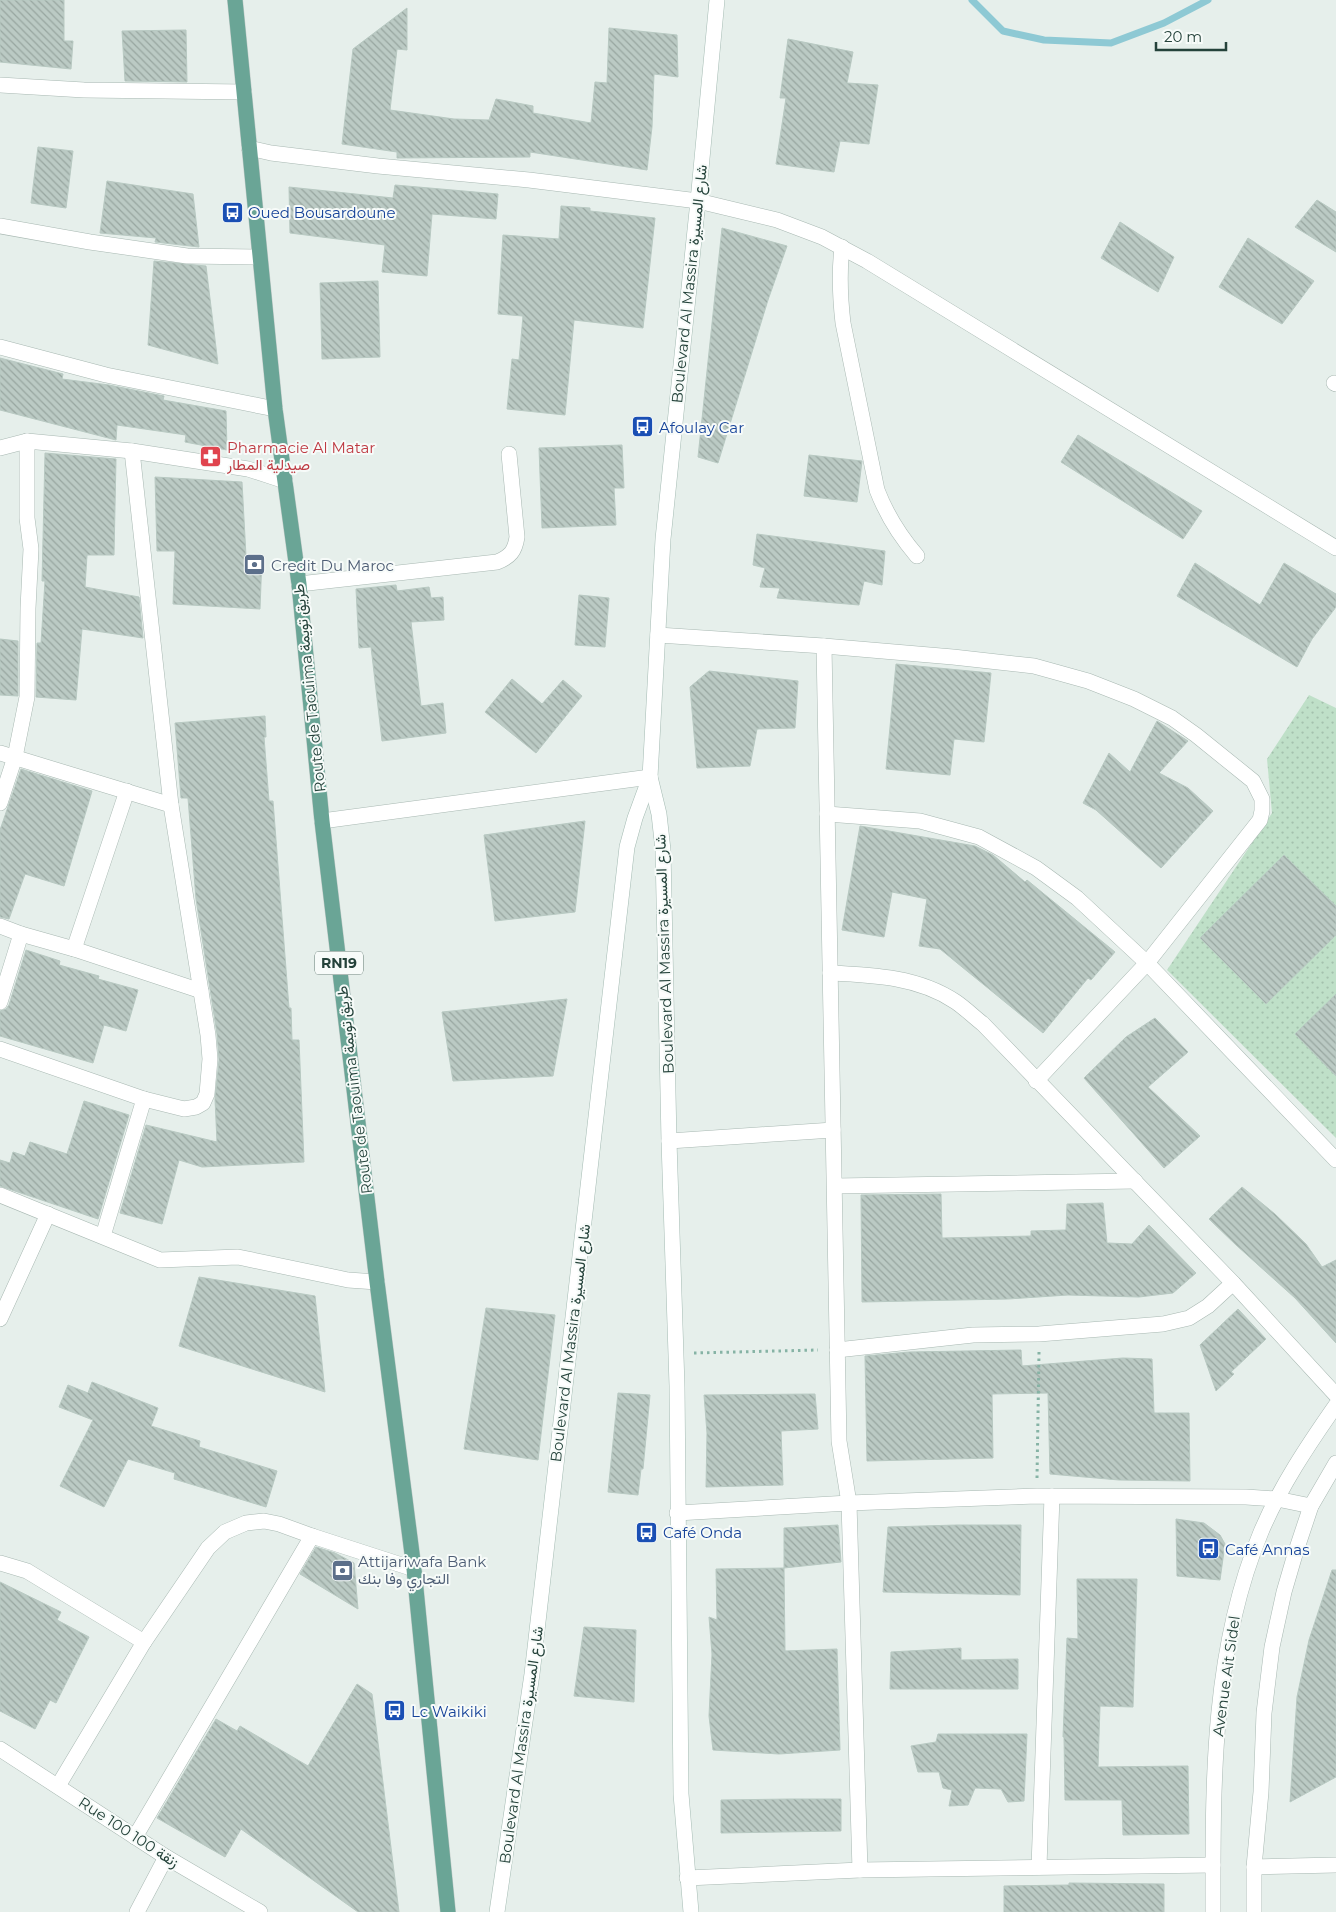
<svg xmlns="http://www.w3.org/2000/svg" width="1336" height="1912" font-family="Montserrat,Vazirmatn,sans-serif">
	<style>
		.grass { fill: url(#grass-dots) }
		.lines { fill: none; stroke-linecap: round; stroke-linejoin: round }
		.stream { stroke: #8ec9d4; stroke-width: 7 }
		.building { fill: url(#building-back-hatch); stroke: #b8c9c2 }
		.minor-casing { stroke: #a8b8b2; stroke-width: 16 }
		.tertiary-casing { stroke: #a8b8b2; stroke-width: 16 }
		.secondary-casing { stroke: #a4bbb3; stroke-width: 16 }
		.primary-casing { stroke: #c2cac8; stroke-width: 16 }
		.path { stroke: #86b3a5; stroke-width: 3; stroke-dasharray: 2.5 4; stroke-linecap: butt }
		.minor { stroke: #fff; stroke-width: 15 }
		.tertiary { stroke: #fff; stroke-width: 15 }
		.secondary { stroke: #fff; stroke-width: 15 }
		.primary { stroke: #6aa596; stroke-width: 15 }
		.labels { text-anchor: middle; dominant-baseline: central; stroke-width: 4; stroke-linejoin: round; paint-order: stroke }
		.shield { fill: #f7fbf9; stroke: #637a73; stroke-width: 1 }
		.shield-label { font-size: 14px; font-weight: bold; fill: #24423a }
		.transit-label { font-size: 15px; fill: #164399; stroke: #f7fbf9; text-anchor: start }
		.street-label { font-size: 15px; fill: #24423a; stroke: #f7fbf9 }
		.health-label { font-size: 15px; fill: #be3a42; stroke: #f7fbf9; text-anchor: start }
		.service-label { font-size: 15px; fill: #4e5e75; stroke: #f7fbf9; text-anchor: start }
	</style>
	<defs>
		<pattern id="grass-dots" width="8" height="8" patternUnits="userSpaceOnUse" patternTransform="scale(1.25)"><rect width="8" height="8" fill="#bfe0c8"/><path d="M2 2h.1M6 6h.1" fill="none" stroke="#a4c1ad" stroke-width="1.8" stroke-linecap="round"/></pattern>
		<pattern id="building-back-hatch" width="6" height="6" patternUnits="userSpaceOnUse" patternTransform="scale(1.25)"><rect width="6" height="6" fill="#bbcac4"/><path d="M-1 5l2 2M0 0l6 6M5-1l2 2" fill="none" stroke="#98a6a0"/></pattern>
	</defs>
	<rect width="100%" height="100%" fill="#e6efeb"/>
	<polygon class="grass" points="1309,695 1336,708 1336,1138 1167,970 1272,813 1267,759"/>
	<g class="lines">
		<polyline class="stream" points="972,0 1003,31 1044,40 1111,43 1164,23 1208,0"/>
	</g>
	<g class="building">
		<polygon points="0,0 64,0 64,41 73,41 71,69 0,62"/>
		<polygon points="407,8 407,50 397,49 390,110 454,119 489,120 496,99 533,106 533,113 591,123 595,82 607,83 609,28 677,35 678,77 654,74 652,127 647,170 530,152 530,157 397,158 397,152 342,144 353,49"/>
		<polygon points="186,30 187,82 125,81 122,31"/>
		<polygon points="788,39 853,52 847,83 878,85 869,144 840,141 834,172 776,164 786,98 780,98"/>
		<polygon points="38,147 73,151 66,208 31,203"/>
		<polygon points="107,181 193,194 199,247 155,242 156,238 100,233"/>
		<polygon points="395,185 498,194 496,219 432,214 427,276 382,272 385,245 290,233 289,187 393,198"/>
		<polygon points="1317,200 1336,212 1336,252 1295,227"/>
		<polygon points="561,206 590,208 590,211 655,218 643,328 574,320 565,415 507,409 512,359 519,360 523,316 498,314 503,235 559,239"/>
		<polygon points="1120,222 1174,257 1158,292 1101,258"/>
		<polygon points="722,228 787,246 768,300 718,463 698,457"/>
		<polygon points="1248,238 1314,281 1282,324 1219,287"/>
		<polygon points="154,261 206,266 218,364 148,345"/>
		<polygon points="378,281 380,357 322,359 320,283"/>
		<polygon points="0,358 63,374 62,379 109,385 164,396 163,400 226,411 227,450 185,442 186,435 117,425 116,440 0,410"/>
		<polygon points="1078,435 1202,511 1183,539 1061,462"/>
		<polygon points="622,445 624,488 614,488 616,525 542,528 539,448"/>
		<polygon points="45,453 116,459 114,555 87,555 85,587 139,597 143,638 82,629 76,700 36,697 37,643 41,643 45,581 42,581"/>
		<polygon points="809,455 862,461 857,502 804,496"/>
		<polygon points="155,477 242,482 246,556 262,557 260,609 173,604 175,551 157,551"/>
		<polygon points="757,534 885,551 882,585 864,581 859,605 777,598 780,588 760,587 765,568 753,565"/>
		<polygon points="1195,563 1260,605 1284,563 1336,594 1336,607 1312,639 1297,667 1177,596"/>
		<polygon points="396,585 397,591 429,587 431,598 443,597 444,620 411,622 421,706 443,703 446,733 382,741 371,647 359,648 356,589"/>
		<polygon points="579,595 609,598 605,647 575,645"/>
		<polygon points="0,639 18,641 18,696 0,695"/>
		<polygon points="896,664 991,673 984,742 954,739 950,775 886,769"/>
		<polygon points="709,671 798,681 795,728 757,729 750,766 697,768 690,687"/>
		<polygon points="512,679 542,704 563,680 582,696 536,753 485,712"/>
		<polygon points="265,716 266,737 264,737 269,801 273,801 289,1008 291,1008 292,1040 299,1040 304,1162 202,1167 179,1160 162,1224 120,1213 146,1125 217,1142 215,1099 219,1060 217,1034 196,899 188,798 181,798 175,723"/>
		<polygon points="1157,721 1188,741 1159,773 1188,788 1213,811 1161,868 1096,810 1083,803 1109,753 1130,772"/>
		<polygon points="21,769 92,791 64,886 25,874 9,919 0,917 0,830"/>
		<polygon points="585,821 575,912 495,921 484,835"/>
		<polygon points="860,826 975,846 993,855 1025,882 1027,880 1115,952 1091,980 1088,978 1043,1033 940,949 919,946 927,899 892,892 884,937 842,930"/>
		<polygon points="1284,855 1336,906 1336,935 1266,1004 1200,938"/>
		<polygon points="26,950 60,961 59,965 99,976 98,979 138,990 126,1031 104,1025 93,1063 0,1036 0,1011 6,1009 9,1005"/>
		<polygon points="1336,994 1336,1076 1295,1034"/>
		<polygon points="567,999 553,1076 453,1081 442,1012"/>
		<polygon points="1155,1018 1188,1052 1148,1087 1200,1136 1164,1168 1084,1078 1126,1037"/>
		<polygon points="84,1101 129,1115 98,1219 0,1186 0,1160 10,1163 13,1152 25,1156 30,1142 67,1154"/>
		<polygon points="1242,1187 1275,1214 1306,1244 1322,1267 1336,1260 1336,1343 1295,1298 1236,1245 1209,1219"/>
		<polygon points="941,1194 942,1238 1031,1236 1031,1231 1066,1230 1067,1204 1103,1203 1107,1243 1132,1244 1149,1225 1196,1273 1173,1293 1139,1297 1068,1295 1008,1299 862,1302 861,1195"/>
		<polygon points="199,1277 315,1296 325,1392 179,1346"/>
		<polygon points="486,1308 555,1315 538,1460 464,1449"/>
		<polygon points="1238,1309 1266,1339 1231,1372 1234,1374 1216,1391 1200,1345"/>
		<polygon points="1021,1350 1022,1366 1123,1358 1152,1359 1154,1413 1189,1413 1190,1481 1119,1480 1050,1474 1048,1393 992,1394 993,1458 867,1461 865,1356 909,1352"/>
		<polygon points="92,1382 158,1408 151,1426 200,1441 199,1447 277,1471 266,1507 174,1479 175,1473 128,1459 104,1507 60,1486 93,1420 59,1407 68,1385 88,1393"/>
		<polygon points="618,1393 650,1395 643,1469 641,1469 638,1495 608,1492"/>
		<polygon points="815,1394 818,1429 781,1431 783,1485 706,1487 707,1433 704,1395"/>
		<polygon points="1176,1519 1204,1523 1220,1535 1225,1544 1220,1580 1177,1576"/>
		<polygon points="838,1525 841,1562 784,1568 784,1528"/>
		<polygon points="957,1525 1021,1525 1020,1595 883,1592 888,1527"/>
		<polygon points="316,1547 335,1553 354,1563 358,1609 300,1574"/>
		<polygon points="784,1568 785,1651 837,1649 840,1750 779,1754 713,1750 709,1716 712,1654 709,1617 717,1620 716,1569"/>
		<polygon points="1332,1570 1336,1570 1336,1777 1290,1802 1297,1697 1309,1640"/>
		<polygon points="1077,1579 1137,1579 1133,1707 1100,1706 1098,1767 1188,1766 1189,1834 1123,1835 1122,1800 1065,1800 1064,1737 1063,1737 1067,1638 1078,1639"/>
		<polygon points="0,1582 61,1612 57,1620 89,1637 56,1703 50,1700 35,1729 0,1711"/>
		<polygon points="584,1627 636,1630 634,1702 574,1696"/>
		<polygon points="961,1648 961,1660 1018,1659 1018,1689 890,1689 891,1652"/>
		<polygon points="357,1684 372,1694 399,1912 358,1912 241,1829 225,1857 157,1818 216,1719 237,1731 240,1726 308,1766"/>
		<polygon points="938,1734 1027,1734 1024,1801 1008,1802 1001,1789 975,1788 968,1805 949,1806 952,1790 943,1788 939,1772 918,1772 911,1746 936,1742"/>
		<polygon points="790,1799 841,1799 841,1831 721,1833 721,1800"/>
		<polygon points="1069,1883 1164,1884 1164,1912 1004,1912 1004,1886 1069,1885"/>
	</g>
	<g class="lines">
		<defs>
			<g id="minor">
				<polyline points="0,85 84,90 244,92"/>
				<polyline points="249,148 271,153 378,166 529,180 698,201 777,220 822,237 867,261 1336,548"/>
				<polyline points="0,226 90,242 187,256 259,257"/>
				<path d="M842 247C839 273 840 297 843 323L877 490C887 516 899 535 917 556"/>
				<polyline points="0,347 106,375 275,409"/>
				<polyline points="1334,383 1336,384"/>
				<polyline points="0,448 27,441 132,451 248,469 285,481"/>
				<path d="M299 584 497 562C510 557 515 551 517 537L509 454"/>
				<polyline points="658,635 824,646 953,657 1034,666 1088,681 1134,699 1172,718 1196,735 1253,781 1262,799 1262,811 1260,820 1147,963 1036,1081"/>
				<polyline points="824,646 839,1441 849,1503 860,1870"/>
				<polyline points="0,753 171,805"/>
				<polyline points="0,803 15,757 27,697 28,608 31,549 27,518 27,441"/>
				<polyline points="827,814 920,821 979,837 1036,868 1077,898 1147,963 1336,1160"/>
				<polyline points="322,821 650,777"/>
				<polyline points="0,926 21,934 74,949 201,991"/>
				<polyline points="74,949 127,791"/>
				<path d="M830 973C874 975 919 977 956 1002 966 1009 974 1017 983 1024L1233 1283 1336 1395"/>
				<polyline points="0,1002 21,934"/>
				<polyline points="0,1049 144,1099 184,1109 196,1107 203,1103 207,1094 210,1059 208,1035 171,805 132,451"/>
				<polyline points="669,1141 833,1130"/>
				<polyline points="835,1186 1135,1181"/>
				<polyline points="0,1195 160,1260 238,1257 348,1280 377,1282"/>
				<polyline points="103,1236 144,1099"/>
				<polyline points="0,1319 48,1214"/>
				<polyline points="837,1350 973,1335 1039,1334 1163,1324 1189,1318 1208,1306 1233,1283"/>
				<polyline points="677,1513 849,1503 1037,1496 1246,1497 1277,1499 1311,1506"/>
				<polyline points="0,1563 27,1571 144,1642"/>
				<polyline points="58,1786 144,1642 208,1548 225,1532 246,1523 264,1521 279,1524 312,1536 414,1569"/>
				<polyline points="135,1837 312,1536"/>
				<polyline points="1039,1867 1052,1496"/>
				<polyline points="1254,1867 1336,1865"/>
				<polyline points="687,1878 860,1870 1213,1865"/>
				<polyline points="137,1912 166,1857"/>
				<path d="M1213 1912C1213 1785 1211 1652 1261 1532 1280 1487 1308 1445 1336 1405"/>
				<polyline points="1254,1912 1254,1867 1261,1792 1264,1713 1272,1647 1284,1592 1296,1551 1311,1506 1336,1463"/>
			</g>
			<polyline id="tertiary" points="0,1749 166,1857 260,1912"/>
			<g id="secondary">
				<polyline points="650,777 659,814 663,850 669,1141 677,1386 681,1794 691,1912"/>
				<polyline points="497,1912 532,1674 627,847 635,818 650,777 663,539 698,201 717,0"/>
			</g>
			<polyline id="primary" points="235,0 275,409 299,584 322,821 377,1282 414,1569 448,1912"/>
		</defs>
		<use href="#minor" class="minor-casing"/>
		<use href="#tertiary" class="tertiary-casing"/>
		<use href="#secondary" class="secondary-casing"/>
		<use href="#primary" class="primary-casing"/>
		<g class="path">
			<polyline points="694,1353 818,1350"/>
			<polyline points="1037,1478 1039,1352"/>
		</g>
		<use href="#minor" class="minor"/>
		<use href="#tertiary" class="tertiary"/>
		<use href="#secondary" class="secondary"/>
		<use href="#primary" class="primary"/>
	</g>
	<defs>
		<symbol id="bus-square" viewBox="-11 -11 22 22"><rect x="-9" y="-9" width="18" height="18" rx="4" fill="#1a4fb4" stroke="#f7fbf9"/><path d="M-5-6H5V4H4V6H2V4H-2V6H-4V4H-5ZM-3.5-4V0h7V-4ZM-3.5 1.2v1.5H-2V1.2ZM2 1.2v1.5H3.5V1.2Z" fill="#fff"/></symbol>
		<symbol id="pharmacy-square" viewBox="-11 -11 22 22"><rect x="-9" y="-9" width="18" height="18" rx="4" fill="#e0444e" stroke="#f7fbf9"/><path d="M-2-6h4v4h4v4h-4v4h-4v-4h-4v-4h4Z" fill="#fff"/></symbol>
		<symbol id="bank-square" viewBox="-11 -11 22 22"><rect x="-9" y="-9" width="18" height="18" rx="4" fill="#5c6f8a" stroke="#f7fbf9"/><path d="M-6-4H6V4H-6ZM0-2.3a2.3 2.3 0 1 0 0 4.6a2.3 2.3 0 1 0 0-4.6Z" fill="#fff"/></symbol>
	</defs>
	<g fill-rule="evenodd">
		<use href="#bus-square" x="220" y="200" width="25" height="25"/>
		<use href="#bus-square" x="630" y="414" width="25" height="25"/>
		<use href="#pharmacy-square" x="198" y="444" width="25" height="25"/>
		<use href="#bank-square" x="242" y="552" width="25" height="25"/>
		<use href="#bus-square" x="634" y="1520" width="25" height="25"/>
		<use href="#bus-square" x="1196" y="1536" width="25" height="25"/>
		<use href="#bank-square" x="330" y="1558" width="25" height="25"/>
		<use href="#bus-square" x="382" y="1698" width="25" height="25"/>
	</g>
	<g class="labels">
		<rect class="shield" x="315" y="951.5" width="48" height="23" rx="4"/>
		<g class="shield-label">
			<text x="339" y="963">RN19</text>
		</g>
		<g class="transit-label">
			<text x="248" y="212">Oued Bousardoune</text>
			<text x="659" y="427">Afoulay Car</text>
			<text x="663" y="1532">Café Onda</text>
			<text x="1225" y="1549">Café Annas</text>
			<text x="411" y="1711">Lc Waikiki</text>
		</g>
		<g class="street-label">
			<text transform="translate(689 284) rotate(-84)">Boulevard Al Massira شارع المسيرة</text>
			<text transform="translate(309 688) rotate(-96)">Route de Taouima طريق تويمة</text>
			<text transform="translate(664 954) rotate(-92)">Boulevard Al Massira شارع المسيرة</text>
			<text transform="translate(354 1090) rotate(-97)">Route de Taouima طريق تويمة</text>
			<text transform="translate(570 1343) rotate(-83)">Boulevard Al Massira شارع المسيرة</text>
			<text transform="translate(1226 1676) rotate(-82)">Avenue Ait Sidel</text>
			<text transform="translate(521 1745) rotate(-82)">Boulevard Al Massira شارع المسيرة</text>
			<text transform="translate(129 1832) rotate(33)">Rue 100 زنقة 100</text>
		</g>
		<g class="health-label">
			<text x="227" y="447">Pharmacie Al Matar<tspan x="227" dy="17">صيدلية المطار</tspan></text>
		</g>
		<g class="service-label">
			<text x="271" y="565">Credit Du Maroc</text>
			<text x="358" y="1561">Attijariwafa Bank<tspan x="358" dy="17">التجاري وفا بنك</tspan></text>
		</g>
	</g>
	<path d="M1156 42v8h70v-8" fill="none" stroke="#24423a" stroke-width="2.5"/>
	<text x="1164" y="42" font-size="15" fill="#24423a" stroke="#f7fbf9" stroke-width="4" paint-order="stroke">20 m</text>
</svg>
